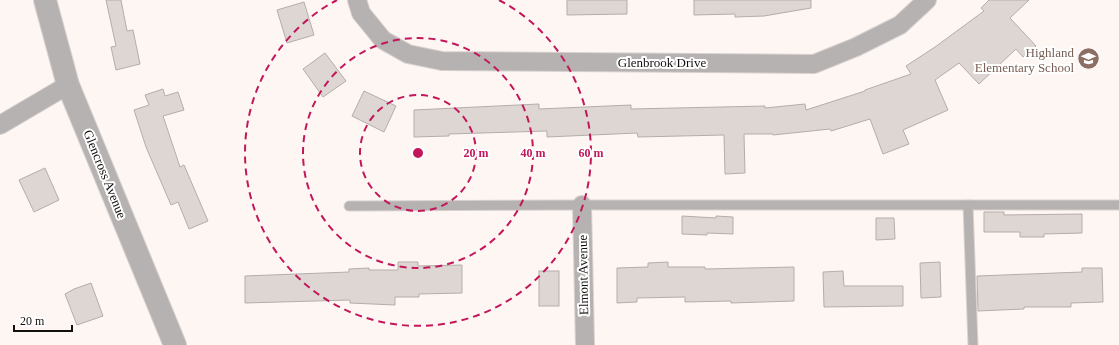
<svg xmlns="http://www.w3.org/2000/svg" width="1119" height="345" font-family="'Times New Roman',serif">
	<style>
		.building { fill: #ded6d3; stroke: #b4adaa }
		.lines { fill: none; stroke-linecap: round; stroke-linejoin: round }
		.service-casing { stroke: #d8d1cf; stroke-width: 11 }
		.minor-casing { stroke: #d8d1cf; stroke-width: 20 }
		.tertiary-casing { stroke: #d8d1cf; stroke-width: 24 }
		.service { stroke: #b5b2b1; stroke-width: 9 }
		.minor { stroke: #b5b2b1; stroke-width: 18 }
		.tertiary { stroke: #b5b2b1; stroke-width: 22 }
		.ring { fill: none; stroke: #c2185b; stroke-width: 2; stroke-dasharray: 7 5 }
		.labels { text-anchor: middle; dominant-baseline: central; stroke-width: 4; stroke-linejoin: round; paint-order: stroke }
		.education-label { font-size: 13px; fill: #785e54; stroke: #fff; text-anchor: end }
		.street-label { font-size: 13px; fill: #12100f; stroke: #fff }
		.centre { fill: #c2185b; stroke: #fff; stroke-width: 2 }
		.ring-label { font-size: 12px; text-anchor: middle; font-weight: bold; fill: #c2185b; stroke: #fff; stroke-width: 4; stroke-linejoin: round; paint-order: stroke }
	</style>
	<rect width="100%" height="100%" fill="#fef6f3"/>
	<g class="building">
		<polygon points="106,0 121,0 127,31 133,30 140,64 116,70 111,47 116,46"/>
		<polygon points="567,0 627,0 627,14 567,15"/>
		<polygon points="694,0 811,0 811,8 764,16 735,17 735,14 694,15"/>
		<polygon points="989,0 1029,0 1010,18 1036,46 1023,57 1016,49 979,84 959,63 935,80 948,110 903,130 909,144 883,154 870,119 831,131 830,129 773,135 773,134 744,134 745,173 725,174 724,135 638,137 637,133 547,137 547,131 449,134 449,136 414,137 414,110 539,104 539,109 631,105 631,109 765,106 765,108 805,104 806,110 865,91 865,90 911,74 906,66 935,47 984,11 981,8"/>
		<polygon points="304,2 314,35 287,43 277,10"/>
		<polygon points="325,53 346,81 323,97 303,69"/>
		<polygon points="163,89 165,96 178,92 184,110 163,116 180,167 184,165 208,221 189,229 178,202 171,205 146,147 134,110 149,105 145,95"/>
		<polygon points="364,91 396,106 384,132 352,116"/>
		<polygon points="45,168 59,200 34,212 19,180"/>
		<polygon points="984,212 1004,212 1004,215 1082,214 1082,233 1044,234 1044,237 1020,237 1020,232 984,232"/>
		<polygon points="682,216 716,218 716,216 733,217 733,234 707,233 707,235 682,234"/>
		<polygon points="876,218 894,218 895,239 876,240"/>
		<polygon points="398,262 418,262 418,266 462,265 462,293 419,294 419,297 395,297 395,305 350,303 350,300 245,303 245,276 349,272 349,269 369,268 369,270 398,270"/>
		<polygon points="668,262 668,267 705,267 705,269 794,267 794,301 731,303 731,301 685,302 685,297 637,298 637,302 617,303 617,268 648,267 648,263"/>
		<polygon points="940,262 941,297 921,298 920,263"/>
		<polygon points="1082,268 1102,268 1103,302 1071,303 1071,307 1024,307 1024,309 978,311 977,276 1082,272"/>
		<rect x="539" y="271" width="20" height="35"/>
		<polygon points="843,271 844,286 903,286 903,306 824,307 823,272"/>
		<polygon points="91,283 103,316 77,325 65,294 74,289"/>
	</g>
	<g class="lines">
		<defs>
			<g id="service">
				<polyline points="968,205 973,345"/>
				<polyline points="349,206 582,205 1119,205"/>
			</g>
			<g id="minor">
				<polyline points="357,0 361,13 383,40 408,54 442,61 814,64 856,47 900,25 927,0"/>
				<polyline points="0,125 68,85"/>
				<polyline points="582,205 585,345"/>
			</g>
			<polyline id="tertiary" points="45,0 68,85 175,345"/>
		</defs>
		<use href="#service" class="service-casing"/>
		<use href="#minor" class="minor-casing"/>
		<use href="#tertiary" class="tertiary-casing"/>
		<use href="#service" class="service"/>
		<use href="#minor" class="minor"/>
		<use href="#tertiary" class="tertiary"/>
	</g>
	<g class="ring">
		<circle cx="418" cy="153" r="58"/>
		<circle cx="418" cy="153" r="115"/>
		<path d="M499 0A173 173 0 1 1 337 0"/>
	</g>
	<defs>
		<symbol id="school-disc" viewBox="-11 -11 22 22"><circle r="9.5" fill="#8d6e63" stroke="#fff"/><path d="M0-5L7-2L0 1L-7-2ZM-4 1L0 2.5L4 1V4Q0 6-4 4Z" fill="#fff"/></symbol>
	</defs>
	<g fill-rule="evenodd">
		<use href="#school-disc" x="1076" y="46" width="25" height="25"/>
	</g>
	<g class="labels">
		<g class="education-label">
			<text x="1074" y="52">Highland<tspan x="1074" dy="15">Elementary School</tspan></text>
		</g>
		<g class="street-label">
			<text x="662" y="62">Glenbrook Drive</text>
			<text transform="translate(105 174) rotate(68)">Glencross Avenue</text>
			<text transform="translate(583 275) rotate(-91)">Elmont Avenue</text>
		</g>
	</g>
	<circle cx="418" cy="153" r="6" class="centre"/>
	<g class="ring-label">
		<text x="476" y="157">20 m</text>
		<text x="533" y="157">40 m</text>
		<text x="591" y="157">60 m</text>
	</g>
	<path d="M14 325v6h58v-6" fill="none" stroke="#12100f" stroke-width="2"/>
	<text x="20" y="325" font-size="12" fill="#12100f" stroke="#ffffff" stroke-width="3" paint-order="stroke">20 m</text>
</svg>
